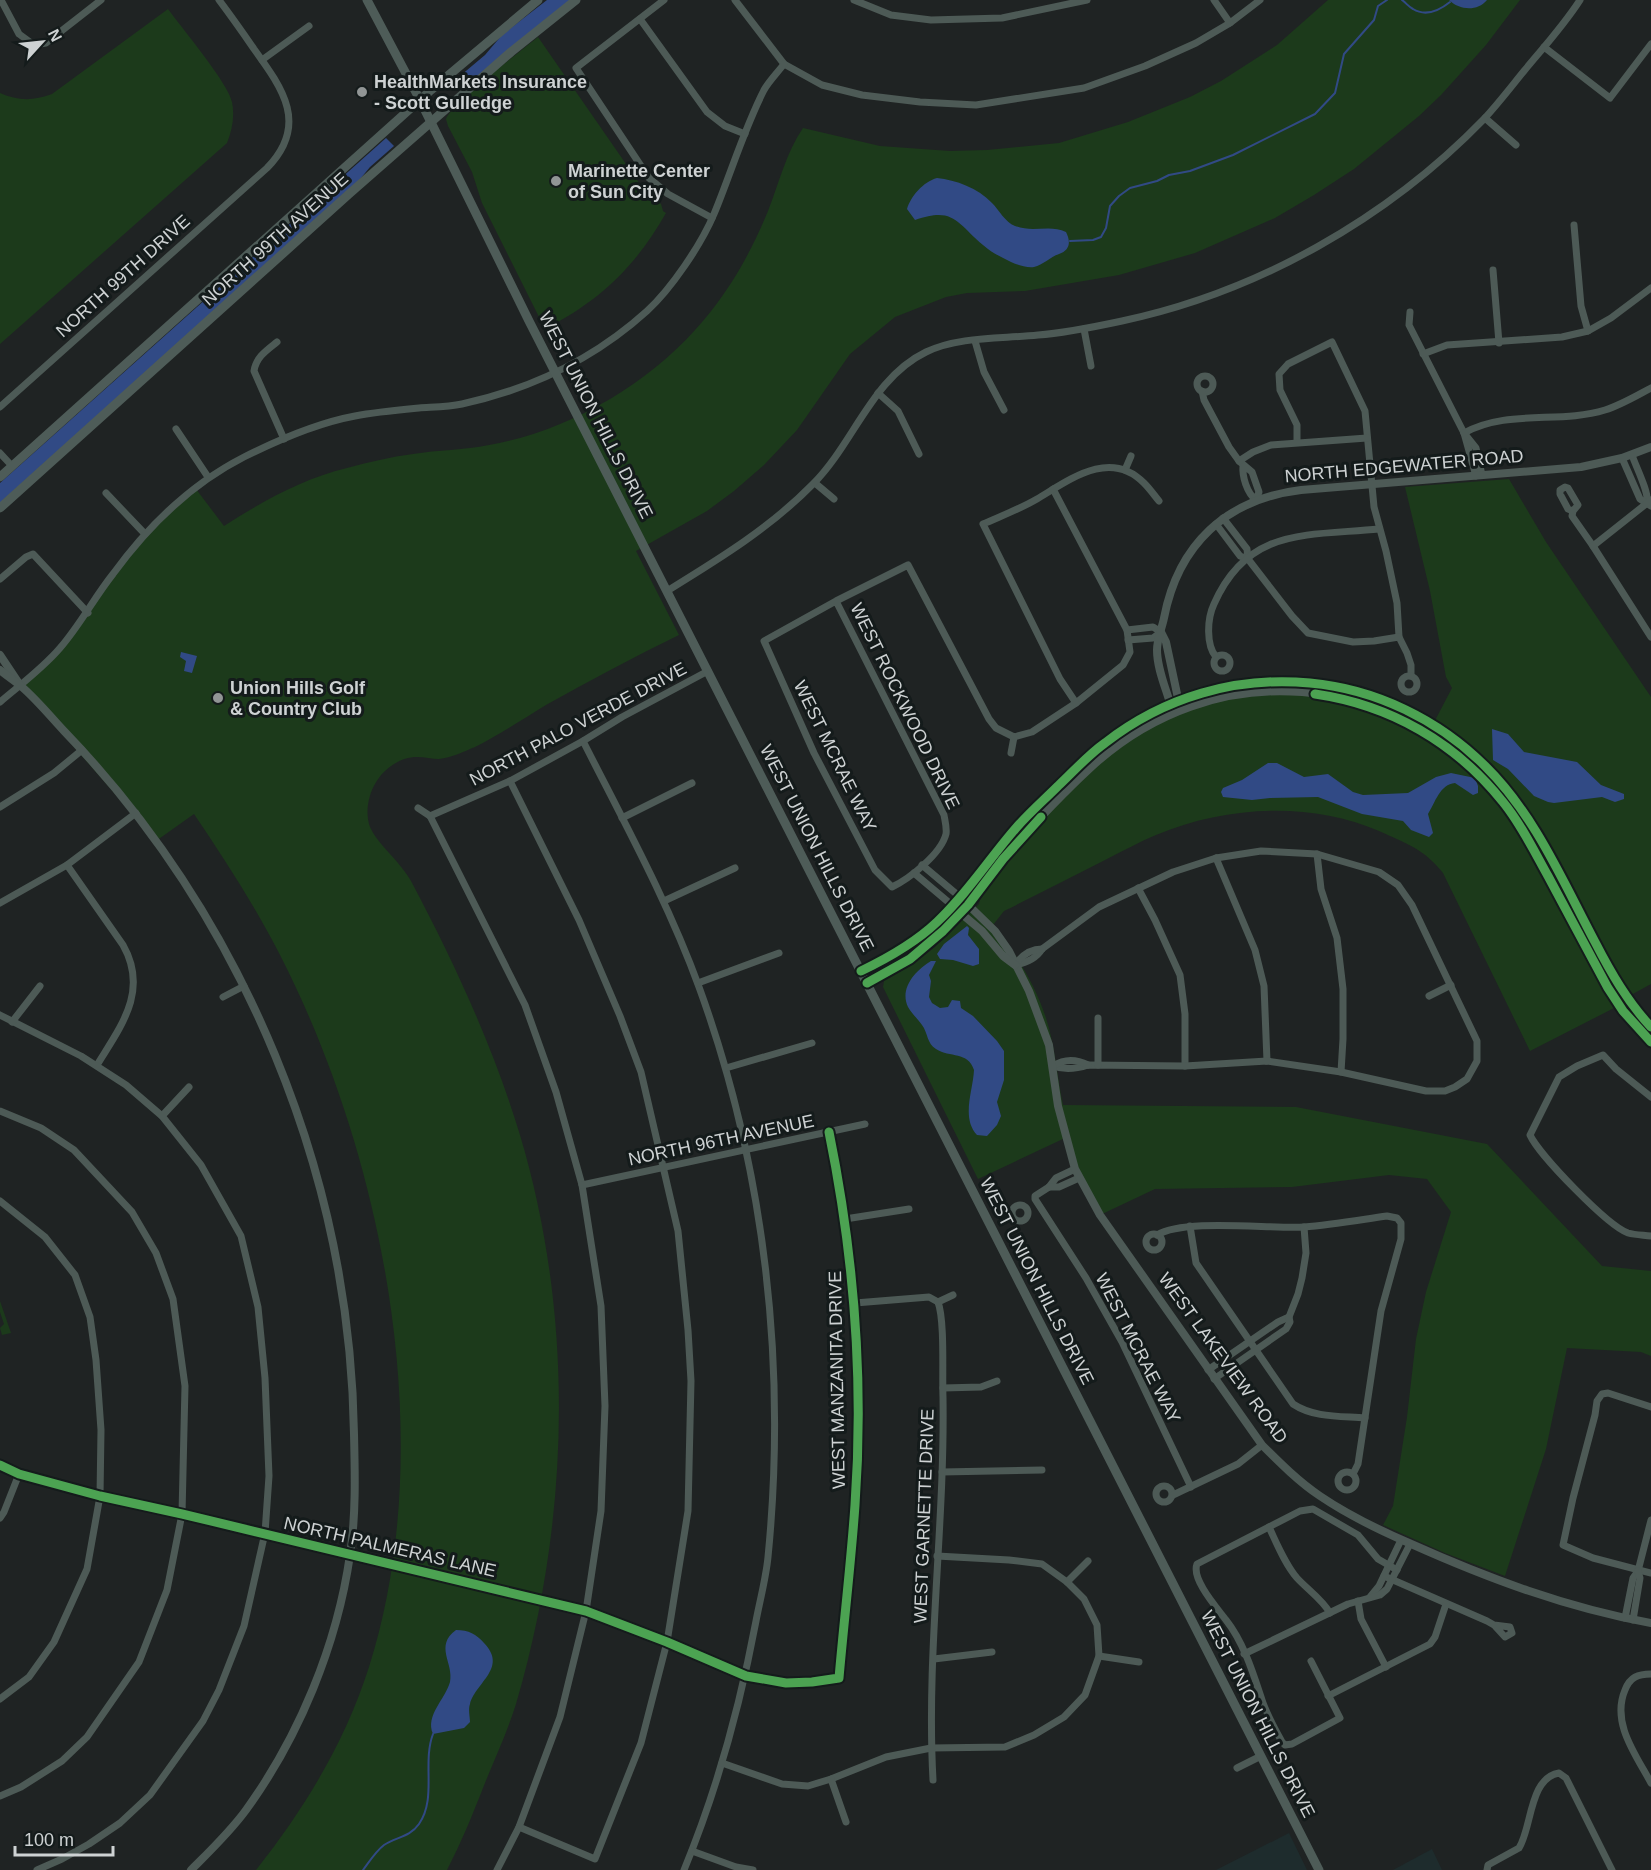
<svg xmlns="http://www.w3.org/2000/svg" width="1651" height="1870" font-family="Helvetica,sans-serif">
	<style>
		.built { fill: #1e2c2d }
		.green { fill: #1c3a1b }
		.water { fill: #314a85 }
		.lines { fill: none; stroke-linecap: round; stroke-linejoin: round }
		.stream { stroke: #314a85; stroke-width: 2 }
		.minor { stroke: #4d5a56; stroke-width: 7 }
		.tertiary { stroke: #4d5a56; stroke-width: 8 }
		.secondary { stroke: #4e5c58; stroke-width: 9 }
		.cycleway-casing { stroke: #141b1b; stroke-width: 13 }
		.cycleway { stroke: #4ca352; stroke-width: 9 }
		.poi-dot { fill: #919595; stroke: #141b1b; stroke-width: 2 }
		.labels { text-anchor: middle; dominant-baseline: central; stroke-width: 6; stroke-linejoin: round; paint-order: stroke }
		.poi-label { font-size: 18px; font-weight: bold; fill: #ced2d3; stroke: #141b1b; text-anchor: start }
		.street-label { font-size: 18px; fill: #ced2d3; stroke: #141b1b }
	</style>
	<rect width="100%" height="100%" fill="#1f2323"/>
	<g class="built">
		<polygon points="1289,1833 1307,1870 1216,1870"/>
		<polygon points="1432,1849 1442,1870 1393,1870"/>
	</g>
	<g class="green">
		<path d="M1328 0H1520L1486 45 1441 95 1419 116 1354 169 1314 195 1275 218 1195 253 1119 275 1025 291 967 293 946 297 895 317 850 354 797 430 764 465 734 491 707 511 636 551 679 635C634 657 589 681 546 705 523 719 499 735 475 747 465 751 451 758 439 759 432 759 425 757 417 757 400 757 383 769 375 784 368 796 365 814 370 827 378 845 400 861 411 881 454 962 493 1046 520 1135 575 1319 570 1520 516 1704 507 1733 494 1760 483 1788 472 1816 461 1843 447 1870H256C305 1808 345 1742 369 1667 440 1443 384 1158 280 955 255 906 225 860 194 814L156 841 20 685 59 650 145 534 196 489 224 526C263 501 302 479 347 468 368 462 391 457 413 454 438 450 464 450 489 445 565 432 644 387 695 330 727 295 750 255 768 211 779 183 786 153 803 128L880 146 950 151 987 150 1059 143 1128 122 1190 97 1221 81 1277 45Z"/>
		<path d="M168 9C181 27 229 84 232 102 235 117 232 130 227 143L0 344V93C18 101 33 101 52 94Z"/>
		<path d="M538 37 644 190 661 204 663 211 666 213C635 267 601 300 545 329L482 203 472 172 448 126 446 119C452 103 521 51 538 37Z"/>
		<path d="M1509 479 1546 542 1651 697V984L1631 995 1651 1022V1046L1632 1027 1616 1007 1530 1051 1443 873C1423 848 1407 844 1379 831 1310 801 1225 806 1156 835 1139 842 1123 851 1107 859 1073 876 1039 894 1004 911L993 925C1015 952 1035 984 1046 1018 1055 1046 1057 1076 1063 1105L1296 1107 1487 1144 1602 1266 1651 1271V1356L1641 1352 1567 1348 1546 1449 1505 1576 1445 1553 1383 1525 1393 1506 1407 1417 1416 1339 1426 1292 1451 1212 1427 1179 1389 1175 1292 1187 1155 1189 1100 1215 1065 1138 978 1179 883 987 884 981 913 964 935 947 979 904 986 876 1017 837 1079 771 1140 723 1177 704 1242 691 1278 688 1330 691 1401 713 1430 730 1452 688 1446 677 1430 591 1405 487Z"/>
		<polygon points="0,1301 11,1333 2,1335 0,1328 4,1324 0,1312"/>
	</g>
	<g class="water">
		<polygon points="547,0 571,0 467,85 460,76 485,55 502,35"/>
		<path d="M1449 0H1487C1477 12 1459 10 1449 0Z"/>
		<polygon points="386,138 394,146 370,167 356,184 0,503 0,483"/>
		<path d="M937 178C956 180 978 188 992 203 999 210 1005 222 1015 226 1033 233 1050 224 1066 232 1071 242 1070 250 1059 254 1050 257 1043 265 1034 267 1027 268 1018 265 1011 262 1001 257 992 253 983 245 957 223 954 206 915 220L907 209C911 196 923 182 937 178Z"/>
		<polygon points="181,652 197,656 192,673 184,671 186,661 180,657"/>
		<polygon points="1492,729 1508,734 1524,752 1577,762 1601,785 1624,794 1624,799 1615,802 1602,797 1554,803 1548,802 1534,796 1508,769 1493,760"/>
		<path d="M1268 763H1277L1304 777 1328 774 1353 792 1363 795 1408 793 1436 777 1451 773 1475 778 1478 786V793L1473 795 1455 783C1440 784 1435 803 1428 814L1433 833 1429 837 1411 830 1403 821 1362 814 1318 797 1270 798 1252 800 1223 797 1221 792 1223 788 1242 780Z"/>
		<polygon points="967,926 969,928 968,935 979,949 979,964 973,966 953,960 940,959 937,954 944,944"/>
		<path d="M931 961H936L929 975 931 981 929 997 932 1003 940 1008 948 1007 952 1000 960 1001 961 1008 973 1016 997 1041 1004 1051V1080L997 1102 1001 1116 997 1125 987 1136 977 1135C961 1118 973 1091 974 1070 968 1051 950 1058 936 1049 927 1044 928 1033 922 1025 918 1019 912 1014 908 1007 899 988 916 970 931 961Z"/>
		<path d="M456 1630C469 1630 476 1634 484 1643 508 1668 476 1682 470 1704 468 1709 470 1717 470 1722L464 1728 433 1734C425 1715 445 1700 450 1682 454 1663 434 1646 456 1630Z"/>
	</g>
	<g class="lines">
		<g class="stream">
			<path d="M1402 0C1406 3 1409 7 1413 9 1426 17 1440 10 1450 2"/>
			<polyline points="1070,241 1093,240 1101,237 1106,228 1110,206 1119,196 1130,188 1157,181 1169,175 1190,171 1233,155 1315,114 1335,93 1344,54 1374,20 1378,6 1387,0"/>
			<path d="M363 1870C369 1862 376 1851 384 1845 396 1837 410 1837 419 1824 437 1798 422 1763 433 1734"/>
		</g>
		<g class="minor">
			<polyline points="1,0 19,34 34,45 46,43 101,0"/>
			<polyline points="664,0 576,68 649,178 668,194 712,218"/>
			<polyline points="735,0 784,64 822,85 862,95 920,102 976,105 1084,88 1145,66 1196,43 1230,23 1260,0"/>
			<polyline points="854,0 891,15 931,20 1002,18 1087,0"/>
			<polyline points="1214,0 1230,23"/>
			<polyline points="640,19 707,112 725,126 745,134"/>
			<polyline points="1544,47 1610,98 1651,44"/>
			<polyline points="262,60 309,26"/>
			<polyline points="1485,118 1516,145"/>
			<polyline points="1574,225 1581,306 1588,331"/>
			<polyline points="1493,270 1499,343"/>
			<polyline points="1410,312 1409,325 1464,433 1476,476"/>
			<polyline points="1084,329 1091,366"/>
			<polyline points="975,341 984,372 1004,410"/>
			<path d="M277 342C267 350 256 357 254 371L284 439"/>
			<polyline points="1423,354 1447,345 1562,337 1588,331 1611,318 1651,288"/>
			<circle cx="1205" cy="384" r="8"/>
			<path d="M1202 391 1204 400 1229 447 1239 461 1252 472 1259 492 1256 500C1247 493 1242 477 1243 465"/>
			<polyline points="878,393 898,411 919,454"/>
			<path d="M0 407 267 168C309 125 283 89 254 49 243 33 231 16 219 0"/>
			<polyline points="176,429 208,477"/>
			<path d="M1464 433C1507 409 1560 424 1605 410 1621 405 1636 396 1651 388"/>
			<polyline points="1464,433 1476,448 1482,475"/>
			<polyline points="1297,442 1297,425 1280,390 1279,374 1288,364 1332,342 1365,411 1374,507 1386,551 1397,603 1399,637 1407,653 1411,665 1411,676"/>
			<polyline points="0,453 12,466"/>
			<path d="M1632 455C1636 467 1649 492 1647 502"/>
			<polyline points="1622,458 1640,499 1651,506"/>
			<polyline points="1239,461 1253,452 1271,445 1367,438"/>
			<polyline points="1125,470 1131,456"/>
			<polyline points="815,483 834,499"/>
			<polyline points="106,493 145,534"/>
			<polyline points="1573,511 1568,509 1560,494 1560,490 1565,487 1568,488 1578,505 1573,511 1572,516 1593,546 1651,637"/>
			<polyline points="1223,518 1247,549 1248,559"/>
			<polyline points="1216,524 1240,556 1248,559 1292,616 1308,633 1353,642 1374,641 1399,637"/>
			<polyline points="1593,546 1651,500"/>
			<polyline points="0,579 26,557 33,554 88,613"/>
			<path d="M667 591C719 559 770 528 813 484 854 443 872 378 926 352 959 336 1002 339 1038 335 1066 333 1094 327 1122 321 1258 292 1387 219 1484 119 1498 104 1511 87 1524 71 1543 48 1564 25 1580 0"/>
			<path d="M836 601 944 815C945 821 947 828 946 834 941 854 909 879 892 887L875 870 814 753 764 641 836 601 908 565 989 719 996 728 1014 737 1032 732 1076 703 1123 665 1130 652 1127 630 1053 489"/>
			<polyline points="1127,630 1153,627 1161,632 1153,638 1128,640"/>
			<circle cx="1222" cy="663" r="8"/>
			<path d="M1216 657C1206 645 1207 619 1214 604 1248 527 1307 536 1379 529"/>
			<circle cx="1409" cy="684" r="8"/>
			<path d="M0 702C20 685 43 668 60 648 80 625 94 598 113 574 148 526 191 484 244 457 278 440 317 423 355 416 376 412 398 410 419 408 433 407 448 407 462 404 531 389 594 359 647 311 671 289 701 245 714 214 731 173 744 129 764 90 769 81 778 72 784 64"/>
			<path d="M1076 703 1060 679 983 524C1001 516 1020 509 1037 499 1069 480 1110 448 1144 483 1150 489 1154 495 1159 501"/>
			<path d="M583 741C624 822 668 902 699 987 765 1168 787 1365 768 1557 766 1578 760 1600 756 1621 740 1706 717 1790 684 1870"/>
			<polyline points="1011,753 1014,737"/>
			<polyline points="510,781 579,920 620,1016 641,1072 678,1231 688,1330 691,1381 688,1511 667,1642 641,1743 595,1859 519,1827"/>
			<polyline points="0,807 54,773 82,750"/>
			<polyline points="418,808 430,816 525,1005 556,1092 582,1185 601,1306 605,1406 601,1511 586,1611 560,1717 519,1827 497,1870"/>
			<polyline points="430,816 510,781 583,741 622,717 708,671"/>
			<polyline points="622,818 692,783"/>
			<polyline points="1317,854 1321,889 1337,938 1343,989 1343,1039 1341,1072"/>
			<polyline points="1216,858 1255,950 1264,986 1267,1061"/>
			<path d="M67 865 123 945C149 991 121 1026 97 1065"/>
			<polyline points="922,865 960,897"/>
			<polyline points="914,873 953,906"/>
			<polyline points="1138,888 1155,920 1180,975 1185,1014 1185,1066"/>
			<polyline points="664,901 735,868"/>
			<polyline points="0,903 67,865 136,813"/>
			<path d="M1015 965C1026 963 1036 959 1042 949L1099 907 1173 872 1216 858 1261 851 1317 854 1379 872 1398 885 1412 905 1477 1041V1061L1467 1079 1455 1087 1445 1091H1426L1341 1072 1267 1061 1185 1066 1088 1065C1076 1069 1064 1070 1053 1066"/>
			<path d="M1015 965C1022 955 1030 949 1042 949"/>
			<polyline points="698,983 779,953"/>
			<polyline points="1429,996 1451,985"/>
			<polyline points="223,997 244,986"/>
			<polyline points="0,1015 81,1056 126,1085 162,1116 201,1165 241,1236 258,1307 265,1378 269,1476 265,1533 244,1626 219,1690 203,1721 150,1795 120,1823 89,1844 62,1859 37,1870"/>
			<polyline points="1098,1018 1098,1065"/>
			<polyline points="12,1022 40,986"/>
			<path d="M1053 1066C1064 1059 1076 1059 1088 1065"/>
			<polyline points="726,1068 812,1043"/>
			<path d="M1651 1097 1616 1069 1603 1055 1577 1066 1559 1077 1530 1135C1539 1155 1608 1226 1628 1233 1635 1235 1643 1235 1651 1236"/>
			<polyline points="0,1111 41,1128 74,1150 132,1212 156,1253 173,1299 185,1386 182,1514 167,1590 139,1662 87,1737 62,1761 21,1787 0,1796"/>
			<polyline points="162,1116 189,1087"/>
			<polyline points="1075,1169 1056,1178 1049,1187 1035,1196 1035,1199 1086,1278 1122,1342 1191,1487"/>
			<polyline points="582,1185 865,1124"/>
			<polyline points="1049,1187 1059,1187 1079,1178"/>
			<polyline points="0,1201 45,1237 75,1275 90,1317 96,1360 101,1430 100,1496 87,1569 54,1642 29,1677 0,1699"/>
			<circle cx="1020" cy="1213" r="8"/>
			<polyline points="845,1219 909,1209"/>
			<path d="M1190 1226 1196 1263 1293 1404C1314 1418 1341 1416 1365 1418"/>
			<circle cx="1154" cy="1242" r="8"/>
			<path d="M1157 1235C1185 1218 1268 1229 1304 1227 1331 1225 1359 1220 1387 1216L1397 1218 1401 1223V1239L1381 1311 1358 1464 1353 1474"/>
			<polyline points="938,1302 953,1295"/>
			<polyline points="855,1303 929,1297 938,1302"/>
			<polyline points="1208,1370 1278,1322 1289,1317"/>
			<polyline points="1214,1379 1286,1329 1290,1322 1289,1317 1298,1294 1302,1278 1306,1253 1304,1227"/>
			<polyline points="943,1388 981,1387 997,1381"/>
			<polyline points="1651,1407 1608,1393 1602,1394 1597,1401 1595,1415 1573,1498 1563,1545 1593,1558 1651,1573"/>
			<path d="M0 1465 19 1474 100 1496 182 1514 586 1611 667 1642 746 1676 786 1683 812 1682 839 1678C844 1620 851 1563 855 1505 864 1380 854 1255 829 1132"/>
			<polyline points="942,1472 1042,1470"/>
			<circle cx="1347" cy="1481" r="9"/>
			<circle cx="1164" cy="1494" r="8"/>
			<polyline points="1173,1495 1238,1464 1262,1445"/>
			<polyline points="0,1518 4,1512 19,1474"/>
			<path d="M1269 1527C1277 1544 1285 1564 1297 1578 1308 1590 1322 1599 1330 1613"/>
			<polyline points="1384,1576 1487,1621 1494,1625 1505,1637 1512,1633 1510,1627 1494,1625"/>
			<polyline points="1067,1582 1088,1561"/>
			<polyline points="1370,1597 1379,1586 1401,1540"/>
			<polyline points="1358,1601 1361,1619 1386,1667"/>
			<polyline points="1625,1618 1633,1578 1638,1571 1651,1520"/>
			<polyline points="1633,1620 1640,1578 1638,1571"/>
			<polyline points="1244,1654 1348,1604 1380,1595 1387,1589 1410,1544"/>
			<polyline points="1099,1656 1139,1662"/>
			<polyline points="934,1659 992,1652"/>
			<path d="M1311 1661 1340 1718 1292 1744 1285 1745 1282 1742C1275 1729 1267 1715 1262 1700 1253 1673 1244 1643 1226 1620 1217 1608 1191 1579 1197 1564L1300 1511 1313 1509 1358 1535 1378 1559 1397 1570"/>
			<path d="M1651 1674C1638 1674 1630 1677 1625 1690 1611 1723 1636 1755 1651 1783"/>
			<polyline points="1328,1696 1430,1644 1435,1637 1446,1604"/>
			<polyline points="722,1763 782,1784 808,1786 831,1779 886,1757 931,1748 1005,1747 1034,1735 1064,1717 1085,1695 1099,1656 1097,1625 1084,1599 1067,1582 1042,1564 1009,1560 937,1556"/>
			<polyline points="1237,1768 1261,1756"/>
			<polyline points="831,1779 846,1822"/>
			<path d="M933 1780C926 1653 945 1525 943 1397 942 1375 945 1321 938 1302"/>
			<polyline points="692,1851 736,1867 753,1870"/>
			<path d="M1487 1870 1488 1865 1519 1848C1532 1828 1529 1778 1559 1773L1566 1778 1612 1870"/>
		</g>
		<g class="tertiary">
			<polyline points="1161,632 1166,642 1179,703"/>
			<polyline points="0,655 18,682"/>
			<path d="M0 670C7 676 15 681 22 687 37 700 50 716 64 731 244 918 350 1174 354 1434 355 1474 356 1516 350 1555 337 1645 299 1737 246 1810 230 1832 210 1851 191 1870"/>
			<path d="M1174 706 1170 703C1165 686 1157 668 1157 650 1157 639 1162 628 1164 618 1178 545 1226 499 1301 490L1581 467 1622 458 1651 447"/>
			<path d="M960 897 995 931 1009 951 1029 991 1049 1045 1058 1106 1075 1169 1100 1215 1262 1445C1280 1463 1299 1482 1320 1496 1348 1515 1379 1530 1409 1543 1487 1578 1567 1608 1651 1623"/>
			<polyline points="957,910 982,931 1003,956 1015,965"/>
			<path d="M861 971C888 958 915 943 937 922 967 894 989 859 1016 828 1029 813 1044 800 1058 786 1073 772 1088 755 1105 743 1164 697 1236 676 1310 683 1376 689 1439 720 1485 766 1535 815 1563 882 1595 942 1611 973 1627 1001 1651 1027"/>
			<path d="M867 983C906 964 941 938 969 904 982 889 992 872 1005 856 1032 826 1059 797 1088 770 1213 652 1396 670 1503 801 1520 823 1533 849 1547 874 1567 912 1587 950 1608 988L1623 1011 1651 1042"/>
		</g>
		<g class="secondary">
			<polyline points="367,0 420,100 529,321 1319,1870"/>
			<polyline points="0,477 431,90 538,0"/>
			<polyline points="0,508 349,194 511,52 576,0"/>
		</g>
		<defs>
			<g id="cycleway">
				<path d="M1315 694C1391 705 1456 743 1503 802 1521 824 1534 851 1548 876 1568 913 1588 951 1608 988L1623 1011 1651 1042"/>
				<path d="M861 971C888 958 915 943 937 922 967 894 989 859 1016 828 1029 813 1044 800 1058 786 1073 772 1088 755 1105 743 1164 697 1236 676 1310 683 1376 689 1439 720 1485 766 1535 815 1563 882 1595 942 1611 973 1627 1001 1651 1027"/>
				<polyline points="867,983 910,959 943,931 968,905 1003,859 1041,817"/>
				<path d="M0 1465 19 1474 100 1496 182 1514 586 1611 667 1642 746 1676 786 1683 812 1682 839 1678C844 1620 851 1563 855 1505 864 1380 854 1255 829 1132"/>
			</g>
		</defs>
		<use href="#cycleway" class="cycleway-casing"/>
		<use href="#cycleway" class="cycleway"/>
	</g>
	<g class="poi-dot">
		<circle cx="362" cy="92" r="6"/>
		<circle cx="556" cy="181" r="6"/>
		<circle cx="218" cy="698" r="6"/>
	</g>
	<g class="labels">
		<g class="poi-label">
			<text x="374" y="82">HealthMarkets Insurance<tspan x="374" dy="21">- Scott Gulledge</tspan></text>
			<text x="568" y="171">Marinette Center<tspan x="568" dy="21">of Sun City</tspan></text>
			<text x="230" y="688">Union Hills Golf<tspan x="230" dy="21">&amp; Country Club</tspan></text>
		</g>
		<g class="street-label">
			<text transform="translate(275 239) rotate(-42)">NORTH 99TH AVENUE</text>
			<text transform="translate(123 276) rotate(-42)">NORTH 99TH DRIVE</text>
			<text transform="translate(596 415) rotate(63)">WEST UNION HILLS DRIVE</text>
			<text transform="translate(1404 466) rotate(-5)">NORTH EDGEWATER ROAD</text>
			<text transform="translate(905 706) rotate(64)">WEST ROCKWOOD DRIVE</text>
			<text transform="translate(578 724) rotate(-28)">NORTH PALO VERDE DRIVE</text>
			<text transform="translate(835 756) rotate(64)">WEST MCRAE WAY</text>
			<text transform="translate(817 848) rotate(63)">WEST UNION HILLS DRIVE</text>
			<text transform="translate(721 1140) rotate(-12)">NORTH 96TH AVENUE</text>
			<text transform="translate(1037 1281) rotate(63)">WEST UNION HILLS DRIVE</text>
			<text transform="translate(1138 1348) rotate(63)">WEST MCRAE WAY</text>
			<text transform="translate(1223 1358) rotate(54)">WEST LAKEVIEW ROAD</text>
			<text transform="translate(837 1380) rotate(-91)">WEST MANZANITA DRIVE</text>
			<text transform="translate(924 1516) rotate(-88)">WEST GARNETTE DRIVE</text>
			<text transform="translate(390 1547) rotate(13)">NORTH PALMERAS LANE</text>
			<text transform="translate(1258 1714) rotate(63)">WEST UNION HILLS DRIVE</text>
		</g>
	</g>
	<g transform="translate(42 42) rotate(63)" stroke="#141b1b" stroke-width="4.5" paint-order="stroke">
	<path d="M0-4.5L10 22L0 15L-10 22Z" fill="#ced2d3"/>
	<text y="-9" font-size="16" font-weight="bold" text-anchor="middle" fill="#ced2d3">N</text>
	</g>
	<path d="M15 1846v9h98v-9" fill="none" stroke="#ced2d3" stroke-width="3"/>
	<text x="24" y="1846" font-size="18" fill="#ced2d3" stroke="#141b1b" stroke-width="4.5" paint-order="stroke">100 m</text>
</svg>
